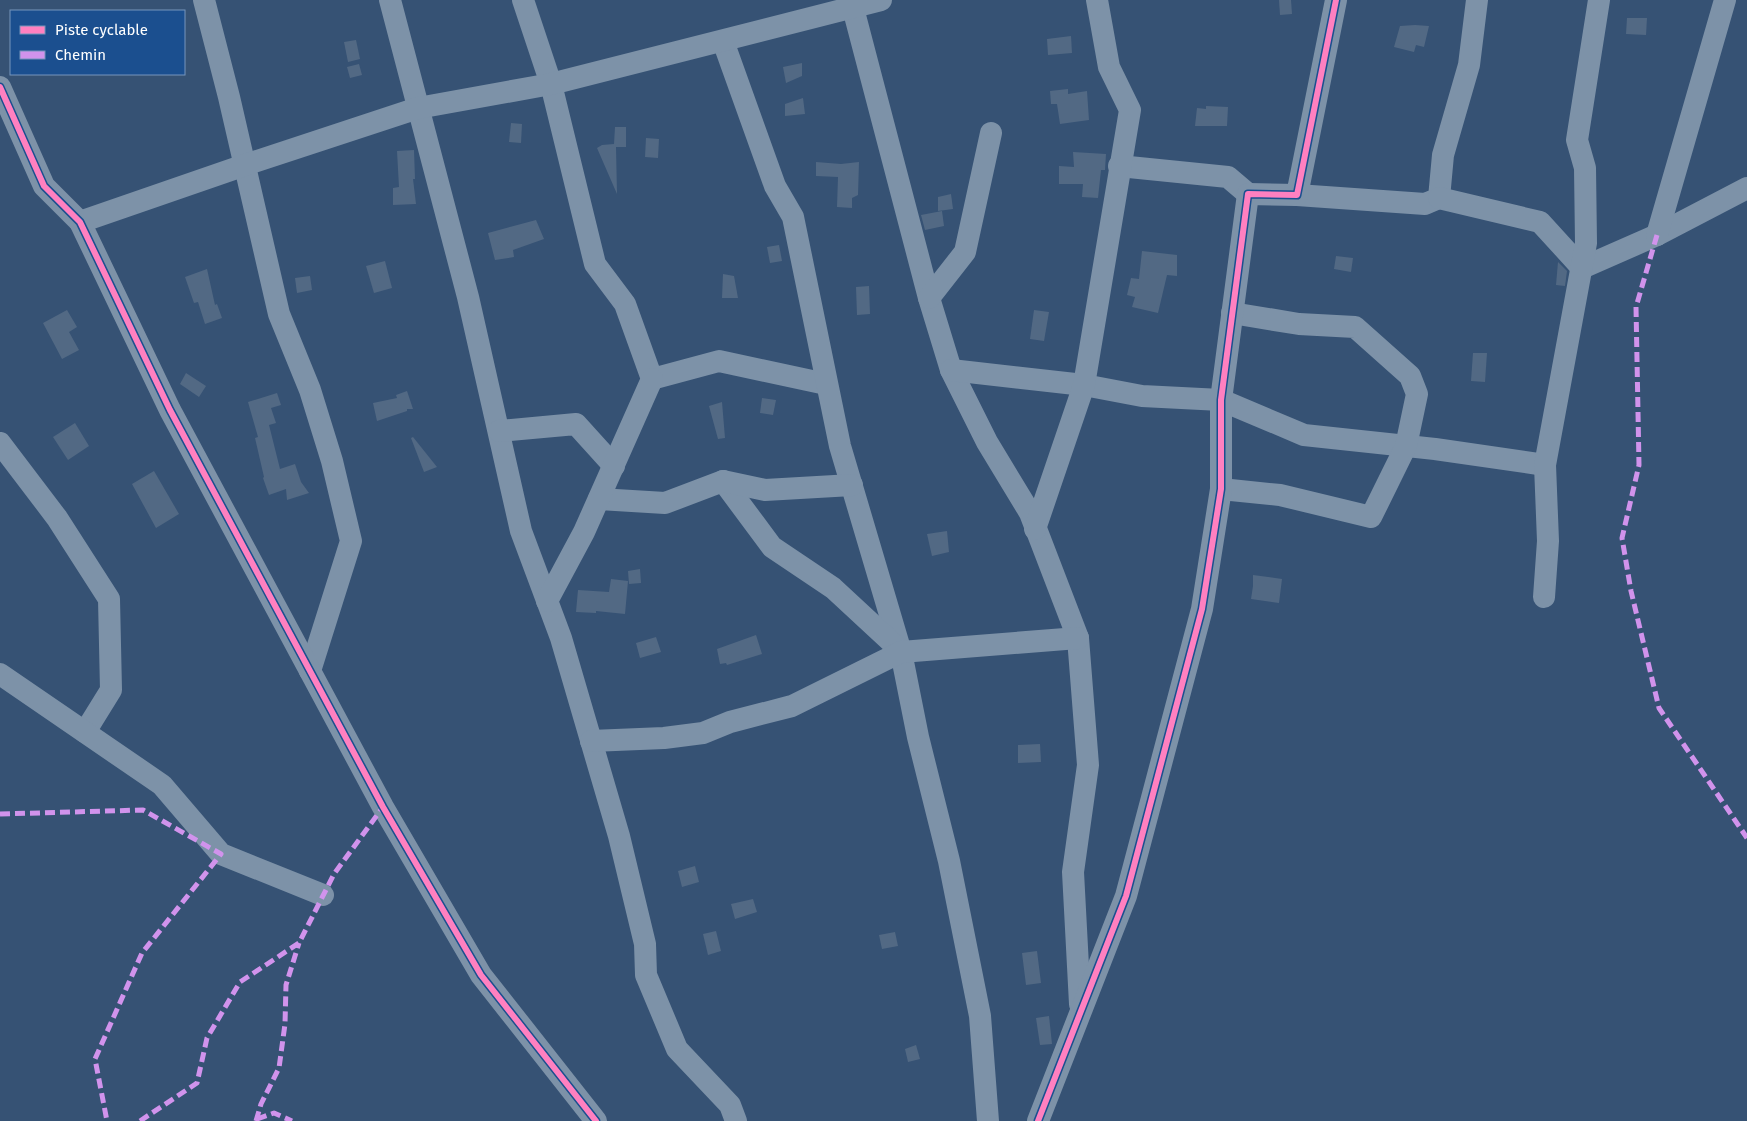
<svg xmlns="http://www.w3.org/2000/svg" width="1747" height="1121" font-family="'Fira Sans',sans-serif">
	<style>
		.building { fill: #526984 }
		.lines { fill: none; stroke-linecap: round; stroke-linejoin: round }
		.minor { stroke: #7d92a8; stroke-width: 22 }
		.quiet { stroke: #d193ec; stroke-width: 5; stroke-dasharray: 10 5; stroke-linecap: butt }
		.cycleway-casing { stroke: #1b4f8f; stroke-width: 9 }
		.cycleway { stroke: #ff80c0; stroke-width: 6 }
	</style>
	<rect width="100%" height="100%" fill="#365274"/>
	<g class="building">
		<polygon points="1279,0 1291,0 1292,14 1280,15"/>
		<polygon points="1627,18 1647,18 1646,35 1626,34"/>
		<polygon points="1415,25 1429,26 1424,47 1416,45 1414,52 1394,47 1400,26"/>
		<polygon points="1071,36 1072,53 1048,55 1047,39"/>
		<polygon points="356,40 360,59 348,62 344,42"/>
		<polygon points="802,63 802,76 786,83 783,67"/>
		<polygon points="359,64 362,75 350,78 347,67"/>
		<polygon points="1068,89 1068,94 1087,91 1089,120 1060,124 1057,104 1051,104 1050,91"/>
		<polygon points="803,98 805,114 785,116 785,104"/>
		<polygon points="1206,106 1228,107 1227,126 1195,126 1197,108 1206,109"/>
		<polygon points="511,123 522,124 521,143 509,142"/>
		<polygon points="615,127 626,127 626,147 616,147 617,194 597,148 602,145 614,144"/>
		<polygon points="646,138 659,139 658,158 645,157"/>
		<polygon points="414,150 415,179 413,179 416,204 393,205 393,188 399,187 397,151"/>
		<polygon points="1073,152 1106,154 1105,170 1101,170 1098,198 1082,197 1083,184 1059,184 1059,166 1074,167"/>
		<polygon points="816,162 841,164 859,162 858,195 852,198 852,208 837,207 838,177 816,176"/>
		<polygon points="951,194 953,209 938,211 938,197"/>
		<polygon points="942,211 944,226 925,230 921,215"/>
		<polygon points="536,220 544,239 513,250 514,257 495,260 488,233"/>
		<polygon points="779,245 782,261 770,263 767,247"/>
		<polygon points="1142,251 1177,255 1177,276 1167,275 1158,313 1132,307 1135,297 1127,295 1131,278 1139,279"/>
		<polygon points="1336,256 1353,258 1351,272 1334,269"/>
		<polygon points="385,261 392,288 374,293 366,266"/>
		<polygon points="1558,262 1567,271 1565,286 1556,285"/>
		<polygon points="207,269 215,305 217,304 222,318 205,324 198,302 194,303 185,277"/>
		<polygon points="723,274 734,276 738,298 722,298"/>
		<polygon points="310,276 312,290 297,293 295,278"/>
		<polygon points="869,286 870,314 857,315 856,287"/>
		<polygon points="67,310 77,327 69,332 79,350 62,359 43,323"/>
		<polygon points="1034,310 1049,312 1044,341 1030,339"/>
		<polygon points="1473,353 1487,353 1485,382 1471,381"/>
		<polygon points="186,373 206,386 199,397 180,384"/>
		<polygon points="407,391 413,409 407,409 407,411 377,421 373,403 397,398 396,395"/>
		<polygon points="277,393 281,405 271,408 276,423 269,425 280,469 295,464 301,482 309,493 287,500 286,489 269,495 263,478 264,477 255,438 258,437 248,402"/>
		<polygon points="762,398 776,400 773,415 760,413"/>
		<polygon points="722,402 725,438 718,439 709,406"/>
		<polygon points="75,423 89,446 68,460 53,437"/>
		<polygon points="413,437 437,467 424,472 411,438"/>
		<polygon points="154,471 179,514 156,528 132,484"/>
		<polygon points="947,531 949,552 932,556 927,534"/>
		<polygon points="640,569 641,583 629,584 628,571"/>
		<polygon points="1253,575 1282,579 1279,603 1251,599 1253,586"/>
		<polygon points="611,579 628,581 625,614 596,611 596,613 576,612 578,590 609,592"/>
		<polygon points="756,635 762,654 727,665 726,663 720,664 717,649"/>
		<polygon points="656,637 661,652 640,658 636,643"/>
		<polygon points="1040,744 1041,762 1018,763 1018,745"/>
		<polygon points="695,866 699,882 682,887 678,871"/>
		<polygon points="753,899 757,912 735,919 731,904"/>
		<polygon points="716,931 721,951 708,955 703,934"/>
		<polygon points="895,932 898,946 882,949 879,935"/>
		<polygon points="1037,951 1041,983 1026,985 1022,953"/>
		<polygon points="1049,1016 1052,1044 1040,1045 1036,1018"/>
		<polygon points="916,1045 920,1059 908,1062 905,1049"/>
	</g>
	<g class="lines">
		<g class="minor">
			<polyline points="204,0 229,97 279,314 310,390 332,461 351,541 310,671"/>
			<polyline points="390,0 468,297 521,531 561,638 619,836 645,944 646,975 677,1049 730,1105 736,1121"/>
			<polyline points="523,0 551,84 595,264 625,304 652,379 719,361 826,384"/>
			<polyline points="849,0 853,8 929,298 951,370 987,442 1030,513 1078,638 1088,765 1073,872 1080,1004"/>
			<polyline points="723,41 775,186 793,217 840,446 901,652 918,737 949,861 980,1016 988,1121"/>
			<polyline points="0,87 44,186 80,222 170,410 383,807 481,975 596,1121"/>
			<polyline points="1119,166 1228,177 1248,194"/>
			<polyline points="1297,195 1425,204 1439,198 1443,155 1469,65 1477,0"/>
			<polyline points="1439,198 1540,222 1582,268 1657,235 1747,188"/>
			<polyline points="80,222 245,165 418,108 551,84 881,0"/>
			<polyline points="1657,235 1725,0"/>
			<polyline points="929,298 965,252 991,133"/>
			<polyline points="951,370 1084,385 1142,396 1221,400 1304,435 1435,449 1545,465"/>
			<polyline points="499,431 576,424 614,466"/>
			<polyline points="0,443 57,518 109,599 111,690 85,732"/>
			<polyline points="723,481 772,547 833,588 901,651"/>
			<polyline points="1221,489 1280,495 1371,517 1406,446 1417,394 1410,376 1355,327 1299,324 1232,313"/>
			<polyline points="599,499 665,503 723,481 765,490 852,485"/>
			<polyline points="1035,529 1084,385 1130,110 1109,67 1097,0"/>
			<polyline points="1544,597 1548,541 1545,465 1586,243 1585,168 1577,140 1599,0"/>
			<polyline points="547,601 584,532 652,379"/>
			<polyline points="0,674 162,785 221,854 323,895"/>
			<polyline points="591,741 664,738 703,733 730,722 792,706 901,652 1078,638"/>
			<polyline points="1038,1121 1126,896 1202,609 1221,489 1221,400 1248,194 1297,195 1336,0"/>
		</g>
		<g class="quiet">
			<polyline points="1657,235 1636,307 1639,465 1622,538 1631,591 1659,708 1747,838"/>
			<polyline points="0,814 143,810 221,854 142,953 95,1059 107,1121"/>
			<polyline points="257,1119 274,1113 292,1121"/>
			<polyline points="140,1121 197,1083 207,1038 240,982 299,943 334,874 383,807"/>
			<polyline points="256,1121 261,1104 279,1068 285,1024 286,985 299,943"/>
		</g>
		<defs>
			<g id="cycleway">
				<polyline points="0,87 44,186 80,222 170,410 383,807 481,975 596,1121"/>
				<polyline points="1038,1121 1126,896 1202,609 1221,489 1221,400 1248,194 1297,195 1336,0"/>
			</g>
		</defs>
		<use href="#cycleway" class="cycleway-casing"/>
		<use href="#cycleway" class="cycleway"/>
	</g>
	<rect x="10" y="10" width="175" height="65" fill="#1b4f8f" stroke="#7695bc"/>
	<rect x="20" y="26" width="25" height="8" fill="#ff80c0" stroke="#7695bc"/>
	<text x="55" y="35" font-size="15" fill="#ffffff">Piste cyclable</text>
	<rect x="20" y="51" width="25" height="8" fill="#d193ec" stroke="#7695bc"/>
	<text x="55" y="60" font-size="15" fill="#ffffff">Chemin</text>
</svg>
